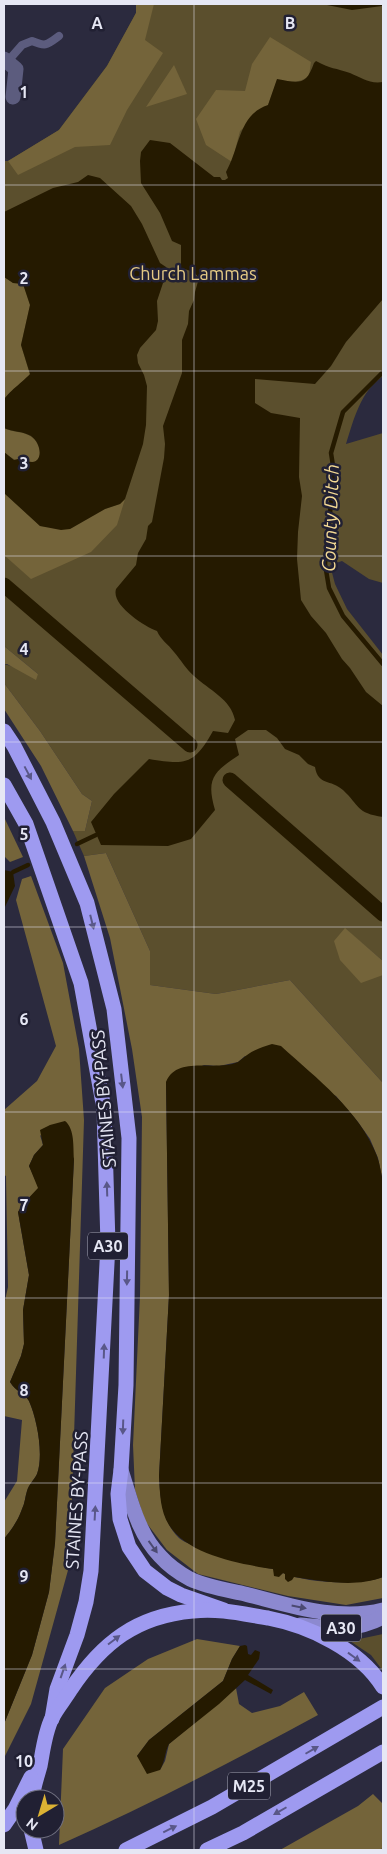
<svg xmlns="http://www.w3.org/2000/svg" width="387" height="1854" font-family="Ubuntu,sans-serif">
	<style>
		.green { fill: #5b4f2d }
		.forest { fill: #74643a }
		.water { fill: #251a00 }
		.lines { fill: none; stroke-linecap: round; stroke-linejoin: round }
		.stream { stroke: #251a00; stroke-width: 4.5 }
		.canal { stroke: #251a00; stroke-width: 15 }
		.lane { stroke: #5c5c7e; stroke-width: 8 }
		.street { stroke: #5c5c7e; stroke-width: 15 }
		.primary { stroke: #8c89d0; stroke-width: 15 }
		.highway { stroke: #9e9af0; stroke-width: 15 }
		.oneway { fill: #595788 }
		.oneway2 { fill: #4c4a72 }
		.grid { fill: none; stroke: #e6e7f4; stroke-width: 1; stroke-opacity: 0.55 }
		.labels { text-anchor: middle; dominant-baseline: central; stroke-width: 5; stroke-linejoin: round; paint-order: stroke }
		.shield { fill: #212033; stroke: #ababba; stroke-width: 1 }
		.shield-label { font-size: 16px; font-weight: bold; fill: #e6e7f4 }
		.park-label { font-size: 18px; fill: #e5ca85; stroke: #212033 }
		.street-label { font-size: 18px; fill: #e6e7f4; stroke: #212033 }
		.water-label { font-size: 19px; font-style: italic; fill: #f5da94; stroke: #212033 }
		.grid-label { font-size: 16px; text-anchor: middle; font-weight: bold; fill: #e6e7f4; stroke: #212033; stroke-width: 5; stroke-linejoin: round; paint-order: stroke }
	</style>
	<rect width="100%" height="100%" fill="#2b2a3e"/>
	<g class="green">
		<path d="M136 4H383V376C360 392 354 419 346 444L383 433V583L369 579 342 561 330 565 335 584 347 609 383 655V961L345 929 383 975V1083L290 980 216 994 150 985V951L106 853 84 856 73 831H85L92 801 82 794 40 731 4 683V664L38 674 4 646V161H8L59 130 107 66 136 13Z"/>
		<polygon points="383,1634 383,1671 371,1655 350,1641"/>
	</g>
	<g class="forest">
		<polygon points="136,4 154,4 145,40 163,53 127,110 110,145 75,147 18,175 8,161 59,130 107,66 136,13"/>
		<path d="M270 37 311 62 309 76C298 84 290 82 277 80L268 105 240 131 232 162 206 145 196 119 216 90 245 91 252 64Z"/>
		<polygon points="174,65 187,94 146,107"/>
		<path d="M4 276 13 283 23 284 30 305 21 345 30 375C21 383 10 391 4 400Z"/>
		<path d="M4 428C13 433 25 431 33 438 40 444 45 460 32 463 22 465 11 458 4 452Z"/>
		<polygon points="4,493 40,526 70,529 105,509 120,504 125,499 117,525 91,552 31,579 4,555"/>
		<polygon points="4,646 38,674 36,680 7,664 4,664"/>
		<polygon points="4,683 40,731 82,794 92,801 85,831 73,831 41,766 4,709"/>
		<polygon points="4,817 23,857 10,862 4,856"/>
		<path d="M106 853 150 951V985L216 994 290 980 383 1083V1182L378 1158 370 1139 358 1122 336 1096 245 1056 238 1062 219 1066 204 1065 166 1082 169 1295 159 1476C160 1497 162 1522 179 1538 182 1541 188 1543 192 1545 218 1557 245 1564 273 1569L279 1576 283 1573C306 1583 360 1586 383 1577V1598L346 1605 288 1596 198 1574 167 1550 145 1521 135 1490 133 1445 140 1296 142 1117 132 1049 110 938 84 856Z"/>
		<path d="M31 876 63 963 79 1049 84 1120 70 1563 31 1704 4 1758V1724L32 1655 49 1592 55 1543 74 1159 40 1135 43 1145 34 1155 29 1166 39 1188 23 1204 18 1212 29 1275 23 1310 24 1344 21 1356 10 1382C16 1392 25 1394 29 1401 37 1419 44 1455 37 1474 34 1480 29 1484 27 1491 25 1497 25 1503 22 1509 18 1521 11 1530 4 1539V1502L17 1481 22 1420 4 1416V1305L8 1287 6 1176 4 1175V1110L37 1081 56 1046 16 900 22 879Z"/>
		<polygon points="345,928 383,961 383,975 361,983 340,960 334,941"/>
		<path d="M197 1639 240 1646 232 1659 223 1681 149 1740 137 1756 160 1770 165 1761 169 1744 236 1688 239 1704 252 1713 280 1706 304 1692 318 1715C233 1761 147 1806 59 1845L63 1749 105 1688 148 1659Z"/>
		<polygon points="373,1794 383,1804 383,1846 381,1850 280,1850 358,1806"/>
	</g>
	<g class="water">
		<polygon points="322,4 383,4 382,6 352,10"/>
		<path d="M316 61C330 69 336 68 350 73 362 78 369 84 383 82V299L346 342 331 366 315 384 255 379V403L271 413 300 418 299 477 302 496 298 532 297 559 301 600 311 616 326 633 342 659 350 668 366 692 383 706V817C356 813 360 806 343 790 331 779 318 786 315 767L308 764 299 755 285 749 277 738 266 730H248L235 739 239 755C213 772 206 779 215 810L191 839 168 846 101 845 91 822 114 794 149 759C186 765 194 765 213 731L228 733 235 720C231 699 209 690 194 676 186 669 181 660 174 652 168 644 161 640 157 631 144 626 111 605 116 589L136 565 138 553 146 539 148 526 152 522 164 458 165 444 163 426 182 373V340L188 324 189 311 194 300 195 292 199 278 194 272 181 268V245L172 241 160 213 141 183 140 161 141 152 150 140 170 143 214 177H220L222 180H225L228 178 226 172C240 148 238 115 268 105L277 79C299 83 306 86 314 63Z"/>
		<path d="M88 175 100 178 131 206 142 224 160 263 166 267 171 276 163 283 157 301 158 321 156 330 140 348 137 355 138 363 144 375 147 386 146 425 143 444 125 499 120 504 105 509 70 529 61 530 40 526 4 493V452L14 460 22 458C42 472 45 446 31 436 23 431 12 432 4 428 4 420 1 407 4 400 6 394 25 380 30 374L21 345 30 305 23 284 13 283 4 277V212L53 188 78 182Z"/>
		<polygon points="4,870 13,872 15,886 4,909"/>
		<path d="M272 1044 281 1046C317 1079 359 1110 377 1156 380 1164 381 1173 383 1182V1577C355 1588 323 1581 294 1577L292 1580 288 1582 285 1579V1574L283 1573 279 1577 274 1576 273 1569C240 1564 188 1555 169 1525 160 1511 160 1493 159 1476L169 1295 166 1082C177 1055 216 1072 238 1062 241 1060 244 1057 247 1055 255 1049 263 1047 272 1044Z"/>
		<path d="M65 1121C75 1129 73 1147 74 1159L55 1543 49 1592 32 1655 4 1724V1539C11 1530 18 1521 22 1509 25 1503 25 1497 27 1491 29 1484 34 1480 37 1474 44 1455 37 1419 29 1401 25 1394 15 1391 10 1382L21 1356 24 1344 23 1310 29 1275 18 1212 23 1204 38 1188 29 1166 34 1155 43 1145 40 1130 50 1125Z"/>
		<path d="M245 1645 247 1646 248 1654 251 1655 255 1650 260 1652 259 1659 248 1675 273 1690 271 1694 245 1680 219 1704 169 1744C164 1754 166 1759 160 1770L147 1774 137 1756 149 1740 223 1681 232 1659 240 1646Z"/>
	</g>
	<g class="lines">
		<g class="stream">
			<polyline points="383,372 343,412 331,453 334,472 325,564 329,588 343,616 383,664"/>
			<polyline points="77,844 96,835"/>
			<polyline points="13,872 28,865"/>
		</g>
		<g class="canal">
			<polyline points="4,585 190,745"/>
			<polyline points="230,780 383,914"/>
		</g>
		<path class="lane" d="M8 61 22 45 32 41C46 47 47 45 59 36"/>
		<polyline class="street" points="4,59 16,69 13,97"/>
		<g class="primary">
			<path d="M121 1470C131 1500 137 1532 160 1556 168 1565 179 1573 190 1579 207 1587 227 1590 245 1594 289 1605 338 1622 383 1610"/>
			<path d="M300 1625C331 1628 354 1632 383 1617"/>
		</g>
		<g class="highway">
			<polyline points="4,731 14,746 53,822 87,903 114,1009 129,1138 126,1385 121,1470 118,1494 120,1519 129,1547 145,1571 167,1588 181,1595 224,1610"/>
			<polyline points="4,785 26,824 81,983 104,1109 108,1244 91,1571 86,1602 77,1635 57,1689 52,1719"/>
			<path d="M32 1799C33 1788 37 1777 40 1766 43 1750 45 1732 52 1718 57 1708 65 1699 71 1689 102 1643 136 1616 193 1611 219 1608 243 1614 268 1618 310 1626 360 1650 383 1687"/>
			<polyline points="4,1825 15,1809 31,1777"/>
			<polyline points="31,1829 36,1850"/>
			<polyline points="126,1850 212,1807 383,1707"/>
			<polyline points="207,1850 243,1833 383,1752"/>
		</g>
	</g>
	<defs><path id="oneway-solid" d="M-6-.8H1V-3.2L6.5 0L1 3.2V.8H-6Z" transform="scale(1.25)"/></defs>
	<g class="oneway">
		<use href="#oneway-solid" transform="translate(28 773) rotate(62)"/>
		<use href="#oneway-solid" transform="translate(92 922) rotate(76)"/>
		<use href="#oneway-solid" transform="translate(122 1081) rotate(83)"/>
		<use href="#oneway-solid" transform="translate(107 1189) rotate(-92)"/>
		<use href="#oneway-solid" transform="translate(127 1278) rotate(91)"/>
		<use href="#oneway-solid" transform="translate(104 1351) rotate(-88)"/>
		<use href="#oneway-solid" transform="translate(123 1427) rotate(92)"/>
		<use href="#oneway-solid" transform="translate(95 1513) rotate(-87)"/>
		<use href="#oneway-solid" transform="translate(114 1640) rotate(-37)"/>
		<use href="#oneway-solid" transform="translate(354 1657) rotate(36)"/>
		<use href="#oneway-solid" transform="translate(63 1671) rotate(-71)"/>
		<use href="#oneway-solid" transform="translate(312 1750) rotate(-30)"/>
		<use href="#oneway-solid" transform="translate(280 1811) rotate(150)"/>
		<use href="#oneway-solid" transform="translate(170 1829) rotate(-26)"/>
	</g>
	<g class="oneway2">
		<use href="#oneway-solid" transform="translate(153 1547) rotate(54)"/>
		<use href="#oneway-solid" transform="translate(299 1607) rotate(11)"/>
	</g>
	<path class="grid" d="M194 4V1850M4 185H383M4 371H383M4 556H383M4 742H383M4 927H383M4 1112H383M4 1298H383M4 1483H383M4 1669H383"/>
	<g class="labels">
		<g class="shield">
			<rect x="88" y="1232.5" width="40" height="27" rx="4"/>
			<rect x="321" y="1614.5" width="40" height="27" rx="4"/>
			<rect x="228" y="1772.5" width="42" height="27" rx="4"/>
		</g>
		<g class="shield-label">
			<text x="108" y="1246">A30</text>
			<text x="341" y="1628">A30</text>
			<text x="249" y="1786">M25</text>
		</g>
		<g class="park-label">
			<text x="193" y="273">Church Lammas</text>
		</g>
		<g class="street-label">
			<text transform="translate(103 1099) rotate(-95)">STAINES BY-PASS</text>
			<text transform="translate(76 1500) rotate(-86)">STAINES BY-PASS</text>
		</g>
		<g class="water-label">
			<text transform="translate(330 518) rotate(-88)">County Ditch</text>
		</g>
	</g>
	<g class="grid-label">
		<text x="97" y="29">A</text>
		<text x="290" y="29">B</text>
		<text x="24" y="98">1</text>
		<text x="24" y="284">2</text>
		<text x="24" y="469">3</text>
		<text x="24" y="655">4</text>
		<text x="24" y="840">5</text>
		<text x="24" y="1025">6</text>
		<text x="24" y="1211">7</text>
		<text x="24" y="1396">8</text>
		<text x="24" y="1582">9</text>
		<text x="24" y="1767">10</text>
	</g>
	<rect width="387" height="1854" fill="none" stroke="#e6e7f4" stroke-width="10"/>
	<g transform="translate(40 1814) rotate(218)"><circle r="24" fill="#212033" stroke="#707080"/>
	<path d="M0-4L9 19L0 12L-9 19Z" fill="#dcb233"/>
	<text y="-8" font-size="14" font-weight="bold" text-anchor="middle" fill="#e6e7f4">N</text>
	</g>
</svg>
